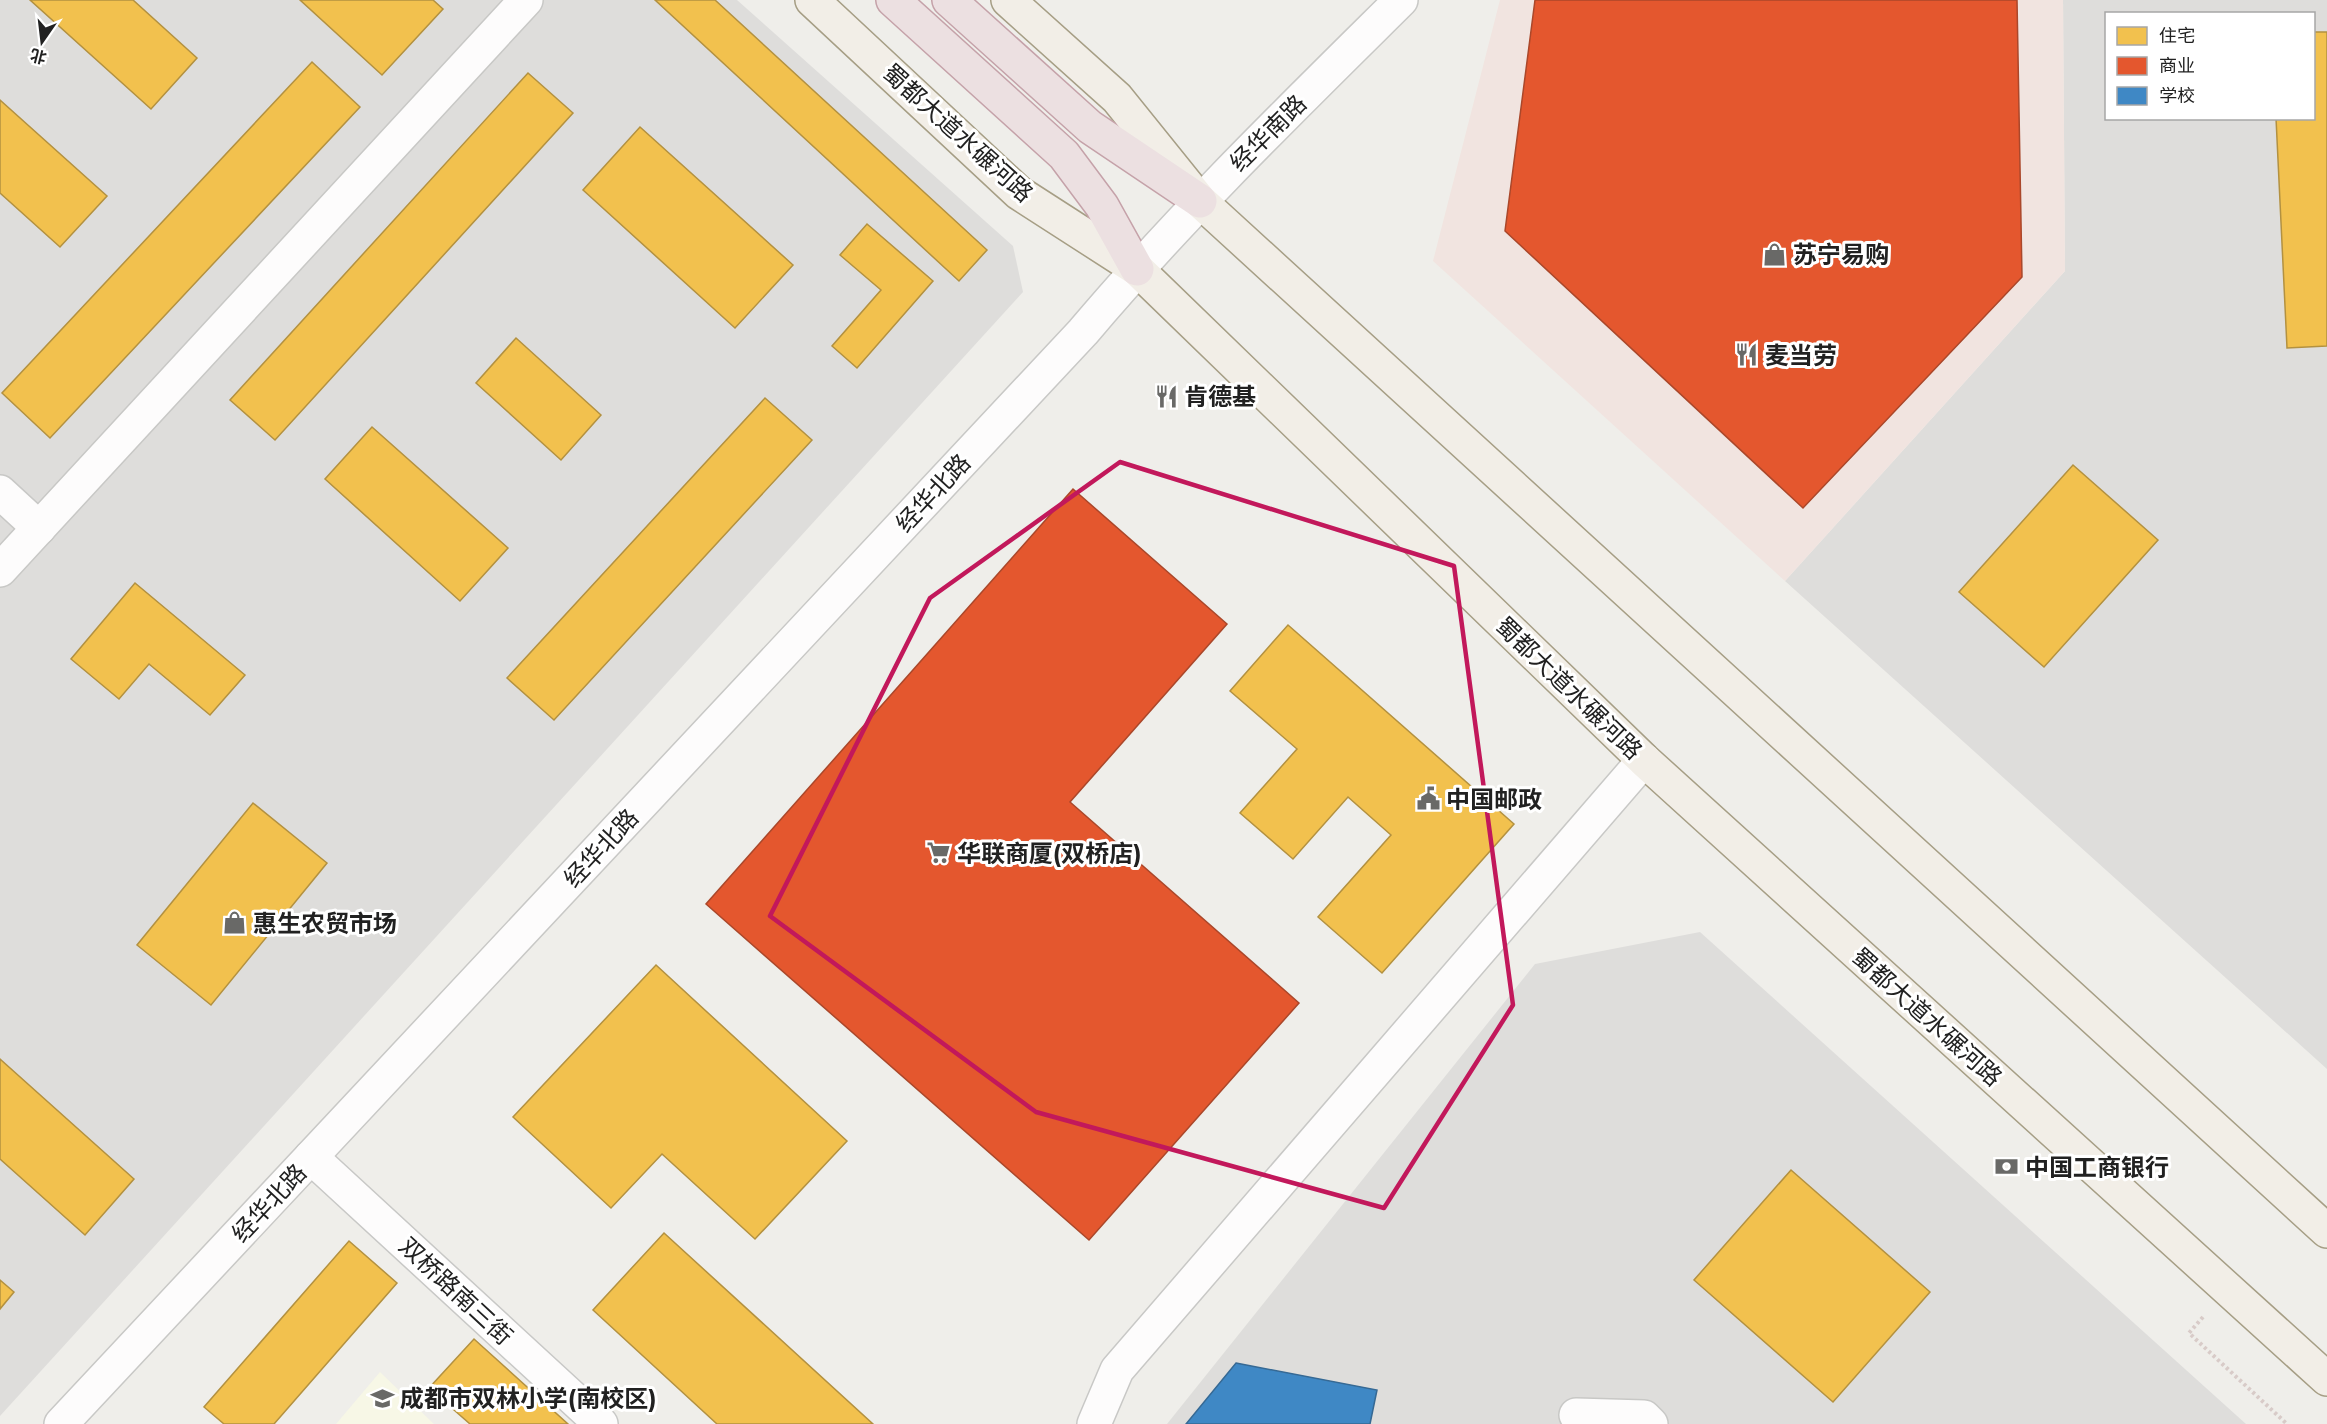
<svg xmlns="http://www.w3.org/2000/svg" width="2327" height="1424" font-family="Jost,'Noto Sans SC',sans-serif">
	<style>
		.residential { fill: #dedddb; fill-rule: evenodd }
		.commercial { fill: #f1e4e0 }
		.education { fill: #f7f7e6 }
		.homes { fill: #f2c14e; stroke: #b39140; stroke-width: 1.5 }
		.shops { fill: #e4572e; stroke: #aa472a; stroke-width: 1.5 }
		.schools { fill: #3f88c5; stroke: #366994; stroke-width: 1.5 }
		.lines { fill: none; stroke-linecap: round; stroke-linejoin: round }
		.minor-casing { stroke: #c8c8c6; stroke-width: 36 }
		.major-casing { stroke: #a69e85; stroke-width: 36 }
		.highway-casing { stroke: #c5a2a9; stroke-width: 36 }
		.path { stroke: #d8cbc8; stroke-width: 4; stroke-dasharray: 3 3; stroke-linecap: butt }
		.minor { stroke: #fdfcfc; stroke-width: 33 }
		.major { stroke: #f2eee7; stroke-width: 33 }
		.highway { stroke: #ece0e1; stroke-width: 33 }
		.marked { fill: none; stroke: #c2185b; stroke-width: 4.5; stroke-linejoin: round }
		.labels { text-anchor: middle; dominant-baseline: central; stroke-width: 6; stroke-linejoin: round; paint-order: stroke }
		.street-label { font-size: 24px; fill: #212121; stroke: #fff }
		.poi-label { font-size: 24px; font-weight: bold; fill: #212121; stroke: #fff; text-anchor: start }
	</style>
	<rect width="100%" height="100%" fill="#efeeea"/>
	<g class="residential">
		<polygon points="0,0 737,0 1013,246 1023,292 0,1416"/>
		<path d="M2063 0H2327V1069L1785 581 2065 271ZM2106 14H2314V118H2106Z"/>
		<polygon points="1700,932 2246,1424 1167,1424 1535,964"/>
	</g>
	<polygon class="commercial" points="1500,0 2063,0 2065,271 1785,581 1433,261"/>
	<polygon class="education" points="380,1372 434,1424 336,1424"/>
	<g class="homes">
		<polygon points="30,0 133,0 197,58 151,109"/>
		<polygon points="300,0 433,0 443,9 382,75"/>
		<polygon points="655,0 715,0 987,250 959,281"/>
		<polygon points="2314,32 2327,32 2327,346 2287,348 2276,118 2314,118"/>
		<polygon points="312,62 360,107 50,438 2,393"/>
		<polygon points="528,73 573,113 275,440 230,400"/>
		<polygon points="0,100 107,196 60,247 0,193"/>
		<polygon points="640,127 793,265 735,328 583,190"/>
		<polygon points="867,224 933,281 857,368 832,346 881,290 840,255"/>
		<polygon points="516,338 601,415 561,460 476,383"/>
		<polygon points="765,398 812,440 554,720 507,678"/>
		<polygon points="372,427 508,548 460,601 325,479"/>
		<polygon points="2073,465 2158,540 2044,667 1959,592"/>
		<polygon points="135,583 245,675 210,715 149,664 119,699 71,659"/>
		<polygon points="1288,625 1514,824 1382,973 1318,917 1391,835 1348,797 1293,859 1240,813 1297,749 1230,691"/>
		<polygon points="253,803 327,863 211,1005 137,945"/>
		<polygon points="656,965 847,1141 755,1239 662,1154 611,1208 513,1117"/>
		<polygon points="0,1059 134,1179 85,1235 0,1159"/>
		<polygon points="1791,1170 1930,1292 1833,1402 1694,1280"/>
		<polygon points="664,1233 873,1424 717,1424 593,1310"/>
		<polygon points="349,1241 397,1283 274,1424 224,1424 204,1407"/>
		<polygon points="0,1280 14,1292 0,1309"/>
		<polygon points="474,1339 568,1424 470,1424 429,1388"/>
	</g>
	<g class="shops">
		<polygon points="1535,0 2017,0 2022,277 1803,508 1505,231"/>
		<polygon points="1073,489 1227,624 1070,802 1299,1003 1089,1240 706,904"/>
	</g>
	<polygon class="schools" points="1236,1363 1377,1390 1370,1424 1186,1424"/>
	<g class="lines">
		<defs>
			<g id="minor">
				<polyline points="0,492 39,528"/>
				<polyline points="0,570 526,0"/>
				<polyline points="311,1157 601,1424"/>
				<polyline points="1576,1415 1644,1417 1651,1424"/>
				<path d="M61 1424 1083 332C1182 215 1292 108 1401 0"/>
				<polyline points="1094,1424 1117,1370 1644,760"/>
			</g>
			<g id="major">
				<polyline points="812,0 1019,193 1137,269 1644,760 2327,1379"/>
				<polyline points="1008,0 1117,98 1200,201 2327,1231"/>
			</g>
			<g id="highway">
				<polyline points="893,0 1064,155 1102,206 1137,269"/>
				<polyline points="949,0 1090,127 1200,201"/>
			</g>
		</defs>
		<use href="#minor" class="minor-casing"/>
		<use href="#major" class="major-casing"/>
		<use href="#highway" class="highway-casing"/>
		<polyline class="path" points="2203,1317 2189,1333 2287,1424"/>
		<use href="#minor" class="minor"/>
		<use href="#major" class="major"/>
		<use href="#highway" class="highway"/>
	</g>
	<path class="marked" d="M1120 462 1454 566 1513 1005 1384 1208 1036 1112 770 916 930 598Z"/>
	<defs>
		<symbol id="shop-bare" viewBox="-9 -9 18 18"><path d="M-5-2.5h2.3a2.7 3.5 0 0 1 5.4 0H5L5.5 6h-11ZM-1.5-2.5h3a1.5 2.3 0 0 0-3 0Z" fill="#696967" stroke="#fff" stroke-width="2.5" paint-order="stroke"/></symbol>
		<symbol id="restaurant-bare" viewBox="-9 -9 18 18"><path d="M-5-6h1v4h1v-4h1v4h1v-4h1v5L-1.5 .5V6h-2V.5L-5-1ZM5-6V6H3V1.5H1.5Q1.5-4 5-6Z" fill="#696967" stroke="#fff" stroke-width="2.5" paint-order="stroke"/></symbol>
		<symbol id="civic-bare" viewBox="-9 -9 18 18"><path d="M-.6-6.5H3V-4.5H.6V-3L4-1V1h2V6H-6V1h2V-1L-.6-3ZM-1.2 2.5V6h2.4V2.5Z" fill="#696967" stroke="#fff" stroke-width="2.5" paint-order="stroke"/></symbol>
		<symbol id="supermarket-bare" viewBox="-9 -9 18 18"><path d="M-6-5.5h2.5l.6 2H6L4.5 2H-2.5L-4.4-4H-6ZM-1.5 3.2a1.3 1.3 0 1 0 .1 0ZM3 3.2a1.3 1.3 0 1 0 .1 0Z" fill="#696967" stroke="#fff" stroke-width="2.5" paint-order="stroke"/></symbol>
		<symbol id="bank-bare" viewBox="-9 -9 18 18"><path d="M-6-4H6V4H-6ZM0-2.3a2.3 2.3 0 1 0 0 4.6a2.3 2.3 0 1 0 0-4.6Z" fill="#696967" stroke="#fff" stroke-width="2.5" paint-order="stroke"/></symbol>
		<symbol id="school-bare" viewBox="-9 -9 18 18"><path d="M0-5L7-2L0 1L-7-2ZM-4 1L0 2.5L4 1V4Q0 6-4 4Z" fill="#696967" stroke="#fff" stroke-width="2.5" paint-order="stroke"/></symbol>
	</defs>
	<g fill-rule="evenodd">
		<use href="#shop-bare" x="1758" y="238" width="33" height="33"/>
		<use href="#restaurant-bare" x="1730" y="338" width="33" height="33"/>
		<use href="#restaurant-bare" x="1150" y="380" width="33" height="33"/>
		<use href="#civic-bare" x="1412" y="782" width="33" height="33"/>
		<use href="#supermarket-bare" x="922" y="836" width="33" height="33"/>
		<use href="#shop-bare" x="218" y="906" width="33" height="33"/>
		<use href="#bank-bare" x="1990" y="1150" width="33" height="33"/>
		<use href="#school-bare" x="366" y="1382" width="33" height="33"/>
	</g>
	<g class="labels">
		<g class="street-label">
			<text transform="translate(958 133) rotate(42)">蜀都大道水碾河路</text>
			<text transform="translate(1268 133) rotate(-45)">经华南路</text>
			<text transform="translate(933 493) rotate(-47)">经华北路</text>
			<text transform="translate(1569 688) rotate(44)">蜀都大道水碾河路</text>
			<text transform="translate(601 848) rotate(-47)">经华北路</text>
			<text transform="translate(1927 1017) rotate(42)">蜀都大道水碾河路</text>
			<text transform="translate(269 1203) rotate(-47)">经华北路</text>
			<text transform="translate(456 1291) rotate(43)">双桥路南三街</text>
		</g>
		<g class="poi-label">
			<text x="1793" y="254">苏宁易购</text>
			<text x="1765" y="355">麦当劳</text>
			<text x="1184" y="396">肯德基</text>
			<text x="1446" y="799">中国邮政</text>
			<text x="957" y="853">华联商厦(双桥店)</text>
			<text x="253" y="923">惠生农贸市场</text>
			<text x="2025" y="1167">中国工商银行</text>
			<text x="400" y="1398">成都市双林小学(南校区)</text>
		</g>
	</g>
	<rect x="2105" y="12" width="210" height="108" fill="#ffffff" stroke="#a6a6a6" stroke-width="1.5"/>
	<rect x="2117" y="27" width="30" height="18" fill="#f2c14e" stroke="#a6a6a6" stroke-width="1.5"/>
	<text x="2159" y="42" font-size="18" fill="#212121">住宅</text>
	<rect x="2117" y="57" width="30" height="18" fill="#e4572e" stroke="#a6a6a6" stroke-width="1.5"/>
	<text x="2159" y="72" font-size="18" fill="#212121">商业</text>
	<rect x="2117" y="87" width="30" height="18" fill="#3f88c5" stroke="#a6a6a6" stroke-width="1.5"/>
	<text x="2159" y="102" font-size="18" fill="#212121">学校</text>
	<g transform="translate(42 42) rotate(194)" stroke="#ffffff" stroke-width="4.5" paint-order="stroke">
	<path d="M0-4.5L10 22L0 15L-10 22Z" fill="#212121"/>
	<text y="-9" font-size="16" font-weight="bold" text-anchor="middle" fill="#212121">北</text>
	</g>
</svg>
